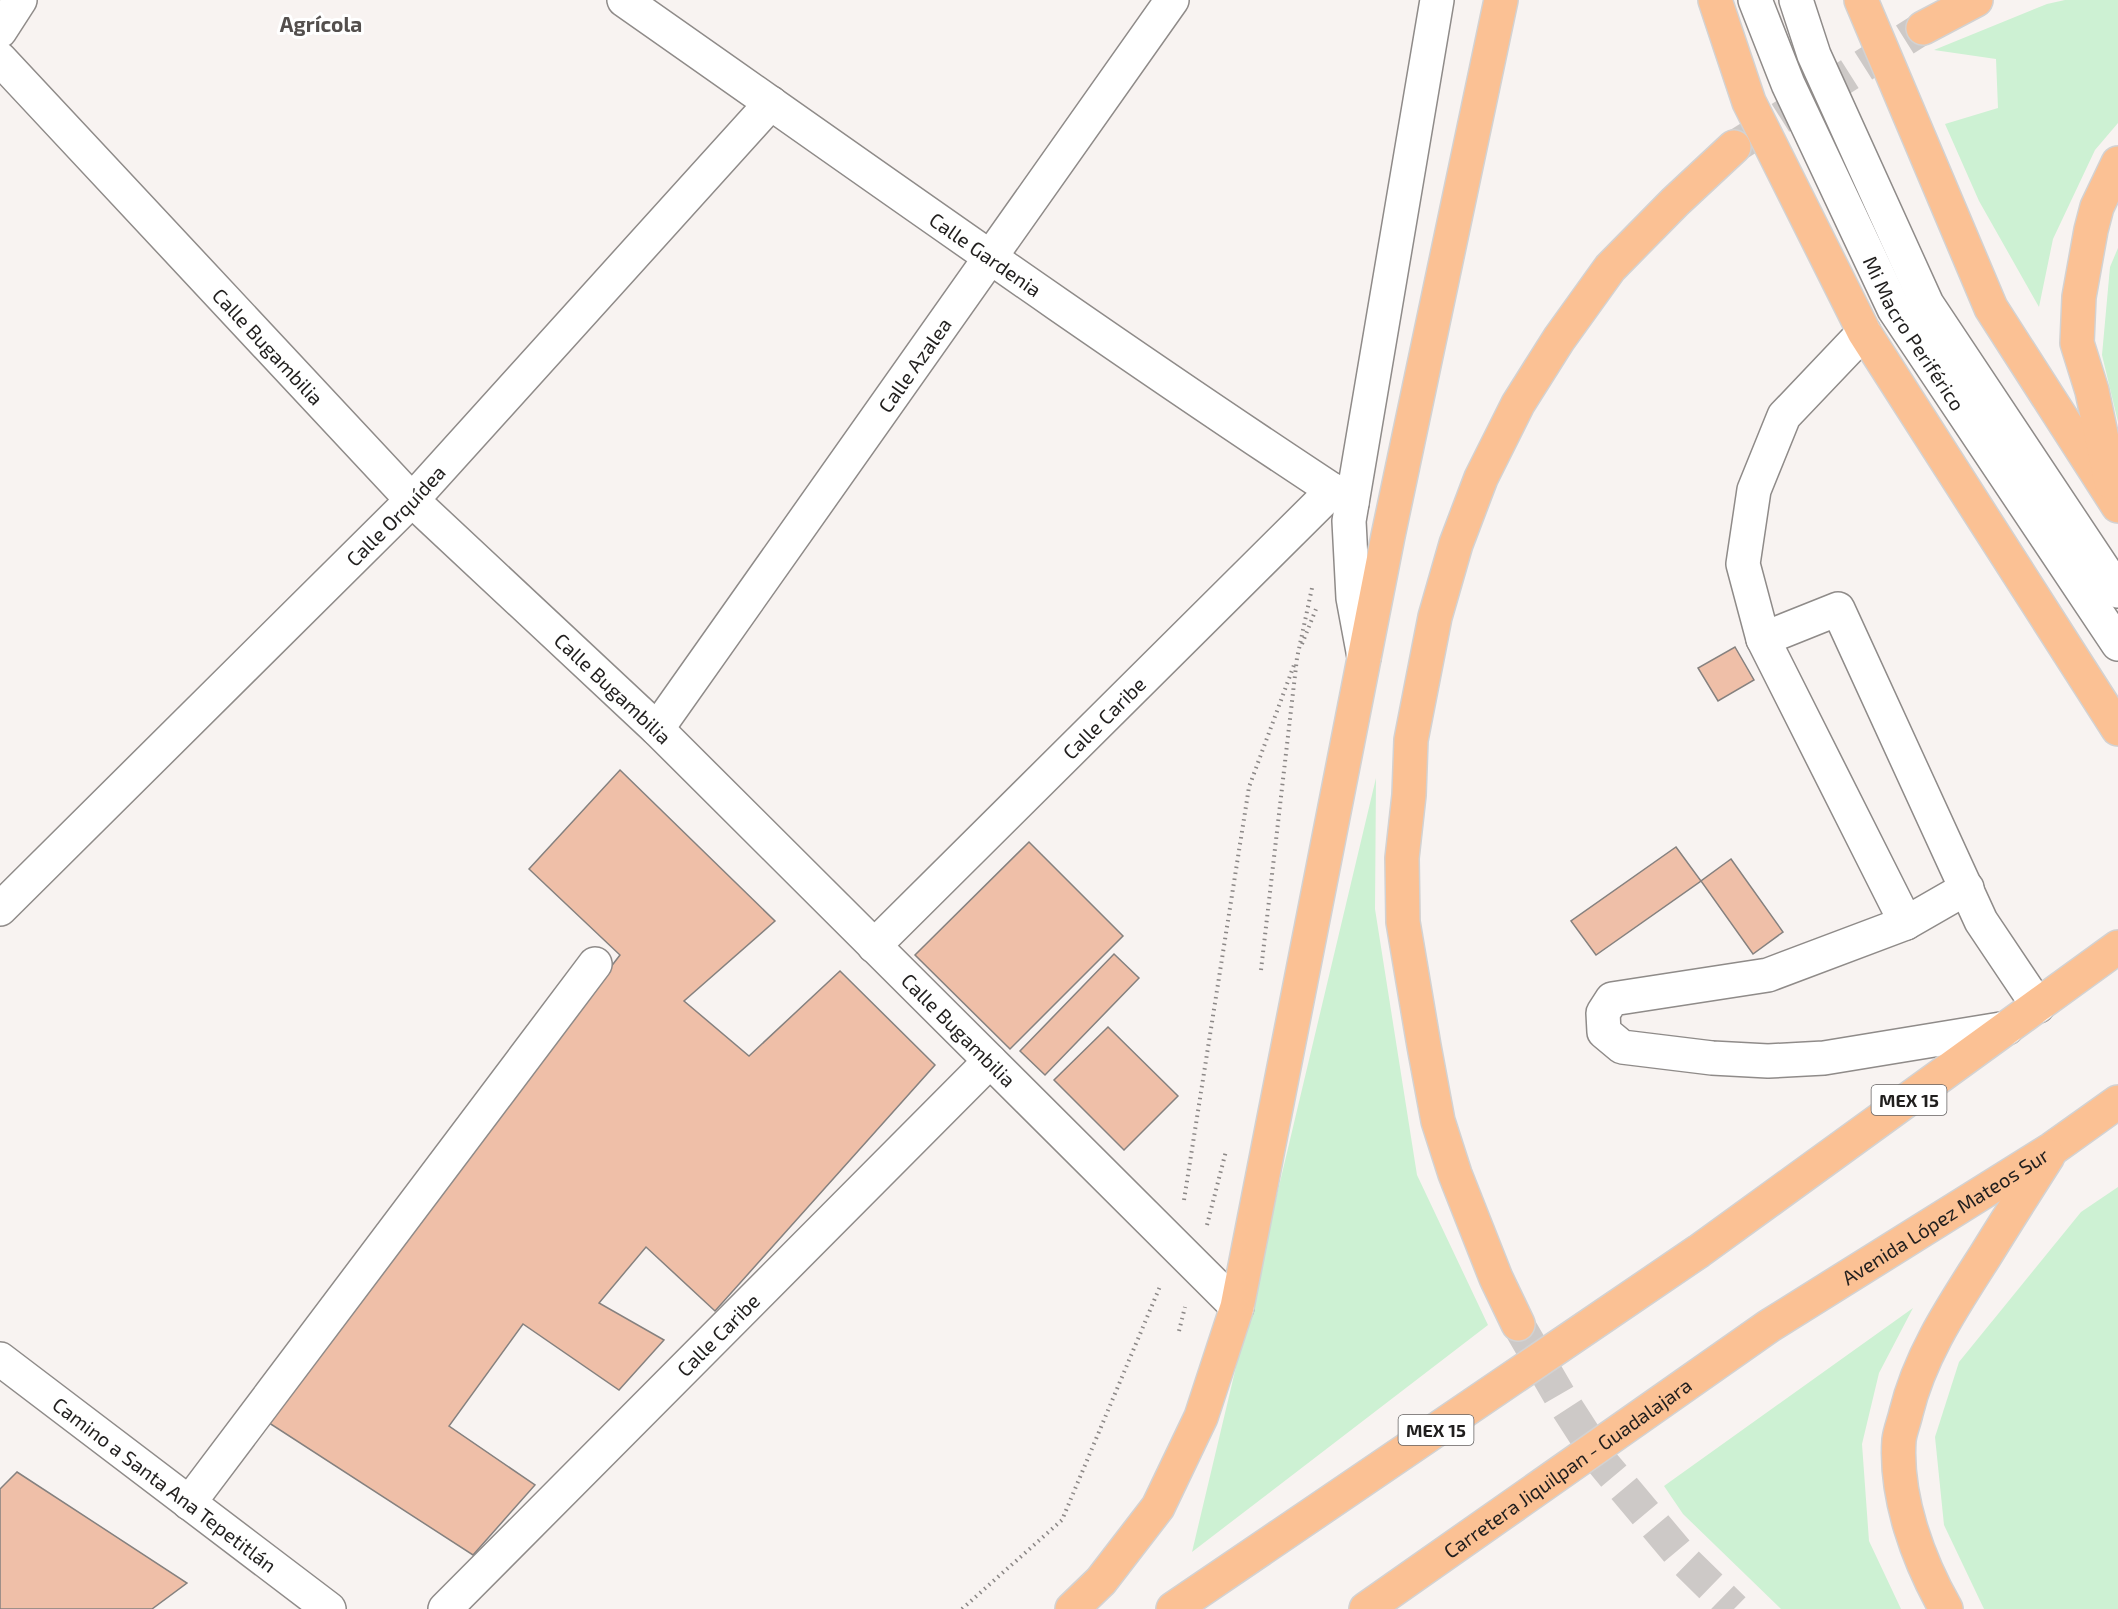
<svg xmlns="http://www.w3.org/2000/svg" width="2118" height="1609" font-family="'Exo 2',sans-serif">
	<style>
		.green { fill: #cdf1d3 }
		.building { fill: #efbfa8; stroke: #85817f; stroke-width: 1.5 }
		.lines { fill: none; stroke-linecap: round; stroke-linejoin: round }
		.highway-tunnel { stroke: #cdc9c7; stroke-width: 33; stroke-dasharray: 33 16; stroke-linecap: butt }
		.minor-casing { stroke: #8f8b89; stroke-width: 36 }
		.highway-casing { stroke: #d3d2d2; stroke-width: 36 }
		.path { stroke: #8b8786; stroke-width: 4; stroke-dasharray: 1.5 4.5; stroke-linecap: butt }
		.minor { stroke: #fff; stroke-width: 33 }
		.highway { stroke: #fbc194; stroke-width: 33 }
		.labels { text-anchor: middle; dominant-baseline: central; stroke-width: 6; stroke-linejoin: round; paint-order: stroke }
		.shield { fill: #fff; stroke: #646262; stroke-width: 1.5 }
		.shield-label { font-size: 18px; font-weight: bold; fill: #211f1e }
		.street-label { font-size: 20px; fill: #211f1e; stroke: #fff }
		.neighbourhood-label { font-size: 21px; font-weight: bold; fill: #534f4d; stroke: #fff }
	</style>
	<rect width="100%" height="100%" fill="#f8f3f1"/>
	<g class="green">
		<polygon points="2065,0 2118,0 2118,123 2095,150 2053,239 2039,307 1979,201 1945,124 1998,108 1996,59 1934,50 2047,4"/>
		<polygon points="2118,248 2118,422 2102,355 2110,267"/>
		<polygon points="1376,778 1375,909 1417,1175 1488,1325 1192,1552"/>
		<polygon points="2118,1187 2118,1609 1984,1609 1944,1525 1935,1437 1959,1362 2081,1212"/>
		<polygon points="1913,1308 1879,1373 1862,1444 1869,1541 1901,1609 1781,1609 1683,1514 1664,1486"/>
	</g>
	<g class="building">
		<polygon points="1735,647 1754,680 1718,701 1698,668"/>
		<polygon points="620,770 775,921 684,1001 749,1056 840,971 935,1065 715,1311 646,1247 599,1303 664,1340 619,1390 523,1324 449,1426 535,1485 473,1555 263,1419 620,955 529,869"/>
		<polygon points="1029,842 1123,936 1010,1049 915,955"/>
		<polygon points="1676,847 1701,881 1596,955 1571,921"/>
		<polygon points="1731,859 1783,932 1753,954 1701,881"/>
		<polygon points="1114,954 1139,978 1045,1075 1020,1051"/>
		<polygon points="1108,1027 1178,1096 1124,1150 1054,1080"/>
		<polygon points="17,1472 187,1583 152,1609 0,1609 0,1489"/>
	</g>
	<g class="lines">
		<g class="highway-tunnel">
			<polyline points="1739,144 1923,28"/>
			<polyline points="1518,1324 1562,1400 1602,1462 1686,1562 1734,1609"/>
		</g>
		<defs>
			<g id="minor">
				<path id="s1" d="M624 0C865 169 1105 341 1352 503"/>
				<path id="s2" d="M1755 0 1788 84 1894 309 2118 644"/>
				<polyline points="1796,0 1814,55 1927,304 2118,591"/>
				<polyline points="0,31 20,0"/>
				<path id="s3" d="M0 59 412 500 657 729 1237 1307"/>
				<polyline points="1864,332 1784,416 1754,490 1743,564 1763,639 1906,923"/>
				<polyline points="1763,639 1838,609 1981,921 2038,1006"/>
				<polyline points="1364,657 1353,598 1349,521 1437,0"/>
				<path id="s4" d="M657 729 1172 0"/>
				<polyline points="1967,888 1906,923 1768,975 1612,999 1603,1013 1604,1032 1622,1047 1712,1058 1768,1061 1824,1058 2007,1028"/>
				<path id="s5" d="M0 909 412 500 771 103"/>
				<path id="s6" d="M874 946 1333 490"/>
				<path id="s7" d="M0 1359 329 1609"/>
				<polyline points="189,1503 595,964"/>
				<path id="s8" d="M445 1609 990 1061"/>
			</g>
			<g id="highway">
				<polyline points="1715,0 1749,102 1864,332 2118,729"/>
				<polyline points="1861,0 1991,308 2118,506"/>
				<polyline points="1923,28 1976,0"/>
				<polyline points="2111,482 2092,391 2077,343 2079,297 2091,230 2097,207 2118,163"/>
				<polyline points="1518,1324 1496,1278 1455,1174 1438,1121 1424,1046 1403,922 1402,858 1409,795 1411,740 1435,617 1456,544 1481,478 1518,404 1559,339 1610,268 1675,202 1734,147"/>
				<polyline points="1072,1609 1101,1581 1158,1507 1201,1417 1237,1307 1388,536 1501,0"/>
				<polyline points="1173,1609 1699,1251 2118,947"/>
				<path id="s9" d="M1366 1609 1769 1326 2052 1149 2118 1102"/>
				<path d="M1946 1609C1918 1560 1895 1497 1899 1440 1900 1431 1904 1422 1906 1413 1920 1355 1953 1306 1985 1256 2006 1222 2027 1189 2048 1156"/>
			</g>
		</defs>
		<use href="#minor" class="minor-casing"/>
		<use href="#highway" class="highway-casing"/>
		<g class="path">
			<polyline points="1302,644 1316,609"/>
			<polyline points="1261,970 1297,658 1312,588"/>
			<polyline points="1184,1200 1249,787 1294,665"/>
			<polyline points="1207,1225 1226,1151"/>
			<polyline points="1179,1331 1185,1307"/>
			<polyline points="962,1609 1062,1520 1161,1284"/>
		</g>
		<use href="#minor" class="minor"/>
		<use href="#highway" class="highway"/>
	</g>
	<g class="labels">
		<g class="shield">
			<rect x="1871.5" y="1085" width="75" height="30" rx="4.5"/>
			<rect x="1398.5" y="1415" width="75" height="30" rx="4.5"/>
		</g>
		<g class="shield-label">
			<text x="1909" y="1100">MEX 15</text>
			<text x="1436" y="1430">MEX 15</text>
		</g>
		<g class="street-label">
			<text stroke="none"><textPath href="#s1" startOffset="442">Calle Gardenia</textPath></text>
			<text stroke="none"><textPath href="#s2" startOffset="370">Mi Macro Periférico</textPath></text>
			<text stroke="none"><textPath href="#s3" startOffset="393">Calle Bugambilia</textPath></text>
			<text stroke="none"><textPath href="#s4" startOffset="446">Calle Azalea</textPath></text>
			<text stroke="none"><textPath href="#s5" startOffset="558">Calle Orquídea</textPath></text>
			<text stroke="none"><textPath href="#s3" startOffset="879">Calle Bugambilia</textPath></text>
			<text stroke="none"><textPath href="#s6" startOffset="324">Calle Caribe</textPath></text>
			<text stroke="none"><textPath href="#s3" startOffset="1365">Calle Bugambilia</textPath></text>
			<text stroke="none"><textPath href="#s9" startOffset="700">Avenida López Mateos Sur</textPath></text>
			<text stroke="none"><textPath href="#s8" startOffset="387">Calle Caribe</textPath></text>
			<text stroke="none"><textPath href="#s9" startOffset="246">Carretera Jiquilpan - Guadalajara</textPath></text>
			<text stroke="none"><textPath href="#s7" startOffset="207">Camino a Santa Ana Tepetitlán</textPath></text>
		</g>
		<g class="neighbourhood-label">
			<text x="321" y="23">Agrícola</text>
		</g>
	</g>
</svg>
